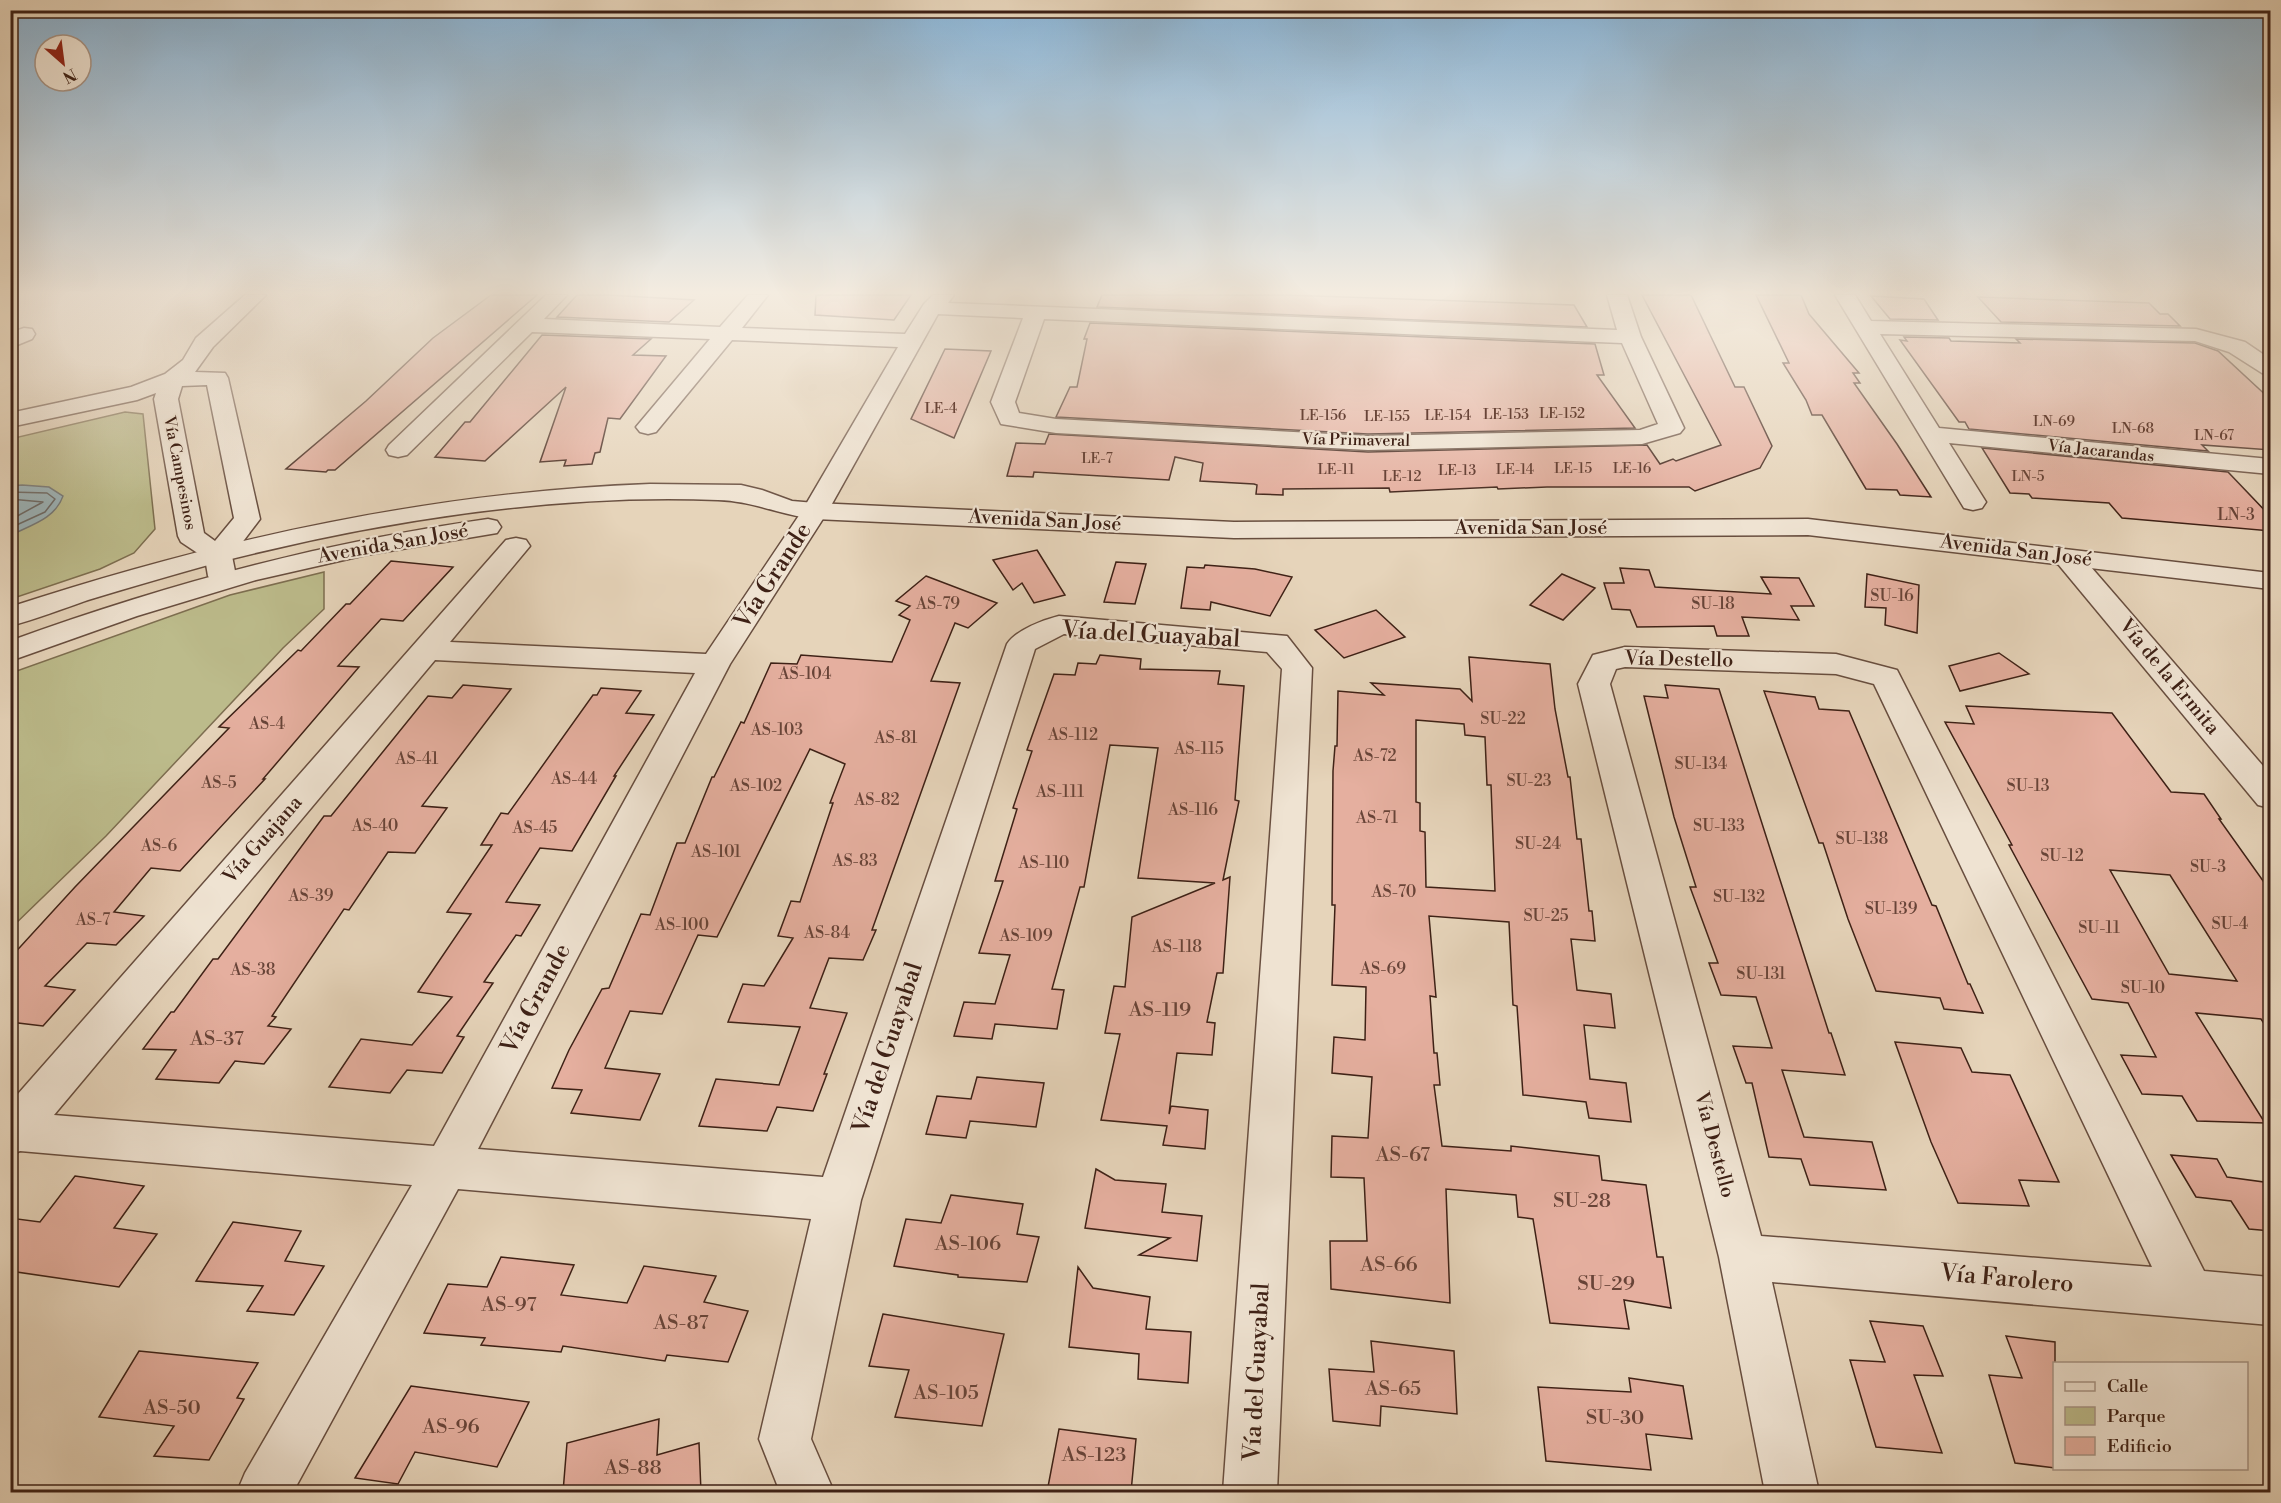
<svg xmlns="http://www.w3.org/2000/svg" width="2281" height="1503" font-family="'Libre Bodoni',serif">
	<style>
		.green { fill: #bcbb8b; stroke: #7d6e50; stroke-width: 1.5 }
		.water { fill: #9cb5bb; stroke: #767a79; stroke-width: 1.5 }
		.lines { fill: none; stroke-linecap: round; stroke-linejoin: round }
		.shore { stroke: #6d6b68; stroke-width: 1.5 }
		.building { fill: #e5af9f; stroke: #3e2116; stroke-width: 1.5; fill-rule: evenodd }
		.minor-casing { stroke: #684e3f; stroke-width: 3 }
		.tertiary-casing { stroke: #684e3f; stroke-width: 3 }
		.minor { fill: #efe3d2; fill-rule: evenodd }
		.tertiary { fill: #efe3d2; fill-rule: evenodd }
		.labels { text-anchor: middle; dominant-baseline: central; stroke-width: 4.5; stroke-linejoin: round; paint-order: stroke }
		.far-number-label { font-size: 14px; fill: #684438 }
		.far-street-label { font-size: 16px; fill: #3e2116; stroke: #efe3d2 }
		.number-label { font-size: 16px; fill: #684438 }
		.street-label { font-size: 20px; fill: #3e2116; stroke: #efe3d2 }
		.near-number-label { font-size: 20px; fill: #684438 }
		.near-street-label { font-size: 24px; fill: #3e2116; stroke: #efe3d2 }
	</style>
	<rect width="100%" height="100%" fill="#e6d4ba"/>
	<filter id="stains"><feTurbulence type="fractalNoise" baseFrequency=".00333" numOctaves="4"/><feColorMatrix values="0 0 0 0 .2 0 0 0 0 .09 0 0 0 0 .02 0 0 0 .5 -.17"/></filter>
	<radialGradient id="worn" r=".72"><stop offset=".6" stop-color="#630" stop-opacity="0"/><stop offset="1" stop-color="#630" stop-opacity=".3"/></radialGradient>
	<g class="green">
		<polygon points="125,412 143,414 155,529 134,553 100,569 11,599 10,439"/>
		<polygon points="324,572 324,609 283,648 106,836 11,928 11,673 230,595"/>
	</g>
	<path class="water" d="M22 485 49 487 63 496C55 519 31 525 11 535V486Z"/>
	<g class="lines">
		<g class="shore">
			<polyline points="10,492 47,493 55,499 45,512 10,528"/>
			<polyline points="10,499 43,502 10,520"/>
		</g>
	</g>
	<g class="building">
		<polygon points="491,295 537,295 335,470 328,470 326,472 286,469 366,401 433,338"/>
		<polygon points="577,295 609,295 694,300 669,322 557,317"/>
		<polygon points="816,295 911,295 894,320 815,315"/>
		<polygon points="1102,295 1288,295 1574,305 1587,327 1097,307"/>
		<polygon points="1642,295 1691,295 1735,387 1744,387 1772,446 1760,468 1695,491 1689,487 1547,487 1498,489 1497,487 1390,492 1389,488 1283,489 1283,495 1256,494 1257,485 1254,484 1200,481 1203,463 1175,457 1169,480 1034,472 1033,477 1007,476 1016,443 1045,444 1049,434 1368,452 1647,445 1660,464 1673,459 1676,461 1721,445"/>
		<polygon points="1756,295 1801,295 1809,314 1859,373 1853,373 1860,383 1854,383 1897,444 1931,497 1900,495 1897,490 1866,489 1822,415 1812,415 1806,400 1783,363 1789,363"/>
		<polygon points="1871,296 1924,299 1938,320 1890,319"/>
		<polygon points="1978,297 2149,303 2160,314 2168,314 2180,326 2001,322"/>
		<polygon points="1090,323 1595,344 1604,375 1597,375 1635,428 1368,434 1056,417 1070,387 1077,387 1087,339 1084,339"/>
		<polygon points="542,335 651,339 633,355 666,356 620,419 608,418 600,452 595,453 592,464 564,466 566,460 540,462 566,387 485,461 435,457 465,422 470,422"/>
		<polygon points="1904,337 1949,338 1951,341 2020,343 2016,339 2195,343 2218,351 2271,400 2271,450 2202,445 2208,451 1969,429 1965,422 1959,422 1900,340 1907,341"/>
		<polygon points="945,349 991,351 954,438 911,419"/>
		<polygon points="1982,448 2228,472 2271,517 2271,531 2122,518 2109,503 2032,498 2029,494 2010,493"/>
		<polygon points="1037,550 1065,595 1034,603 1022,583 1013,590 993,560"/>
		<polygon points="391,561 453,567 403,621 381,619 338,666 359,667 263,779 265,779 180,871 151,868 114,912 144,916 116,945 87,943 45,986 75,990 43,1026 10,1022 10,958 75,887 229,728 219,727 298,650 301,651 346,604 350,604"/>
		<polygon points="1116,562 1146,564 1135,604 1104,602"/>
		<polygon points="1205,565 1255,569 1292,577 1270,616 1211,602 1210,610 1181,608 1187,567 1204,568"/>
		<polygon points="1620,568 1649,570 1655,587 1771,594 1761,577 1799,578 1814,606 1791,606 1799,620 1742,617 1749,636 1717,636 1714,626 1637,627 1630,610 1612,609 1604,583 1624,583"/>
		<polygon points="1562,574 1595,588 1563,620 1530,605"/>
		<polygon points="1867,574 1919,585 1917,633 1885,625 1886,608 1865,607"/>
		<polygon points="926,576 997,603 968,628 955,623 931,681 960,683 872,930 876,930 863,960 829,958 810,1008 847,1013 824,1074 827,1074 813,1111 777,1107 767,1131 699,1126 716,1079 779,1085 800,1027 728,1022 743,984 764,986 793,938 778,936 791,901 800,902 833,803 830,803 845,764 810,749 717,937 698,935 662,1014 630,1011 605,1068 660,1074 640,1120 571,1113 582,1090 552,1088 569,1050 602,989 609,988 641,914 650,915 677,843 685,843 712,777 714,777 741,722 744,723 771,663 797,664 801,655 892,662 910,620 899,615 910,606 896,601"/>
		<polygon points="1376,610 1405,637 1344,658 1315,630"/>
		<polygon points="1999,653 2029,674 1960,691 1949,666"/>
		<polygon points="1100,655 1141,659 1140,669 1220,671 1218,684 1244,686 1235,800 1239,801 1223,880 1230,877 1223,973 1217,973 1207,1022 1215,1023 1212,1055 1177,1053 1169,1114 1171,1106 1208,1110 1205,1149 1163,1145 1167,1126 1101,1120 1120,1034 1105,1033 1114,986 1125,987 1132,917 1215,883 1138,878 1158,748 1110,745 1084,887 1080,887 1052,989 1064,990 1057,1029 995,1024 992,1039 954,1036 964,1002 995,1004 1010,955 979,953 1003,881 995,881 1017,809 1013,808 1032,751 1027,750 1054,674 1075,675 1078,663 1096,664"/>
		<path d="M1469 657 1550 664 1555 709 1568 777H1570L1577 839H1581L1589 911H1592L1595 941 1571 939 1577 990 1611 994 1615 1028 1584 1025 1590 1079 1626 1083 1631 1122 1589 1118 1586 1102 1523 1095 1517 1006 1513 1005 1509 922 1429 916 1436 997 1430 996 1434 1053H1437L1440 1085H1434L1442 1146 1511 1151V1146L1599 1156 1602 1180 1646 1185 1657 1257H1663L1671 1308 1624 1300 1629 1329 1550 1323 1533 1219 1518 1217 1516 1195 1446 1189 1450 1303 1331 1289 1330 1241H1367L1364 1178 1331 1177 1332 1136 1368 1138 1372 1077 1332 1073 1334 1037 1365 1040 1366 987 1332 985 1335 905H1332L1333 771 1335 746H1337L1338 691 1384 695 1371 683 1460 689 1472 701ZM1416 720 1464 724 1465 735 1485 737 1487 785H1491L1495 891 1426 887 1425 832 1420 831V803L1416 802Z"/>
		<polygon points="463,685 511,689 422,806 447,808 415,853 388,852 349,910 344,909 272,1016 276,1017 268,1026 291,1029 264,1064 235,1061 219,1083 156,1079 176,1050 143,1049 171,1012 174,1012 213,959 218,959 324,816 331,816 428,696 452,698"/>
		<polygon points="1665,685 1719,689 1829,1033 1831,1033 1845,1075 1782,1070 1804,1137 1872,1142 1886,1190 1810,1185 1801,1159 1769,1157 1752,1083 1746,1083 1733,1046 1772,1048 1756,997 1721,995 1709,963 1718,963 1690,887 1696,887 1674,817 1644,696 1668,698"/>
		<polygon points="601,688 641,691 626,713 654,715 614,776 616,776 572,851 540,848 506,902 540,905 521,936 516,935 484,982 493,983 457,1036 464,1037 442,1073 407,1070 390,1093 329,1087 361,1039 412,1045 452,997 418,992 471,914 447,912 492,845 481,845 501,813 508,814 593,695 597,695"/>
		<polygon points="1764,691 1815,697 1819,709 1849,711 1932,905 1936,906 1968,984 1970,984 1983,1013 1944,1009 1940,998 1876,991 1848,919 1823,843 1819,843"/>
		<path d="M1966 706 2112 713 2171 792 2204 794 2221 819H2219L2271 892V1034L2261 1019 2196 1013 2265 1123 2197 1121 2182 1096 2142 1094 2121 1055 2156 1057 2128 1003 2092 999 2073 964 2009 845H2012L1945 722 1974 724ZM2110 870 2170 875 2237 981 2169 974Z"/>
		<polygon points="1895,1042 1961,1048 1972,1072 2010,1075 2059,1182 2019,1180 2029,1206 1958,1203 1931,1142"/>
		<polygon points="977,1077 1044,1083 1036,1127 970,1121 966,1138 926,1134 937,1096 971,1099"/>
		<polygon points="2171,1155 2217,1159 2227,1177 2271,1183 2271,1231 2249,1229 2231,1201 2196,1197"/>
		<polygon points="1096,1169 1115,1180 1166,1184 1162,1212 1202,1216 1197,1261 1139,1255 1170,1238 1085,1228"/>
		<polygon points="75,1176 144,1186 114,1228 157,1234 119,1287 10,1271 10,1218 40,1222"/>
		<polygon points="951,1195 1023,1204 1017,1234 1039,1237 1027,1282 958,1277 958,1275 894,1266 906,1219 941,1223"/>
		<polygon points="233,1222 301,1231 285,1261 324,1266 294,1315 247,1311 263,1286 196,1281"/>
		<polygon points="501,1257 574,1265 561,1295 627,1303 644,1266 716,1276 704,1302 748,1311 728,1362 667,1355 665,1361 563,1346 561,1352 481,1345 485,1338 424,1333 448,1284 487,1287"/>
		<polygon points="1078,1267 1093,1288 1150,1297 1146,1329 1191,1332 1188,1383 1138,1379 1139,1354 1069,1347"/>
		<polygon points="883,1314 1004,1334 982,1426 895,1417 909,1370 869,1366"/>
		<polygon points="1870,1321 1923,1326 1943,1376 1914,1375 1942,1453 1876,1447 1850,1360 1885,1362"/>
		<polygon points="2006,1336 2055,1342 2055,1468 2015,1463 1989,1375 2022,1378"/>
		<polygon points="1371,1341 1454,1351 1457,1414 1381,1406 1380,1426 1333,1421 1329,1369 1374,1372"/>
		<polygon points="139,1351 258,1363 237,1398 244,1399 209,1460 154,1456 174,1426 99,1417"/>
		<polygon points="1629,1378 1683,1386 1692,1439 1646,1434 1651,1470 1546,1461 1538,1387 1631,1392"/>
		<polygon points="411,1386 529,1402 497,1467 415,1452 398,1484 355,1478"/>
		<polygon points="659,1419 657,1455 699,1443 701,1492 563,1492 567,1443"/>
		<polygon points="1059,1429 1136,1439 1131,1492 1047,1492"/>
	</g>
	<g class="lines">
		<defs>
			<g id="minor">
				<path d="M245 295H266L213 347 195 372 225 373 228 378 260 519 232 556 236 576 232 582 222 584 212 582 208 576 205 558 181 542 178 536 154 399 156 393 137 400 10 427V413L131 387 165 374 183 360 196 338ZM207 385 234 518 215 541 204 533 178 399 182 386Z"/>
				<path d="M546 295H567L544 319 720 327 748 295H768L742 328 905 334 924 304 933 295H954L948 303 1617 330 1607 295H1627L1641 337 1684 428 1680 433 1642 444 1368 450 1056 433 1001 424 991 402 1023 318 938 314 828 511 730 664 478 1149 823 1177 1007 644C1016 630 1043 620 1059 616L1287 636 1312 668 1277 1492H1223L1282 669 1267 652 1064 634 1035 649 861 1200 811 1439 834 1492H780L759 1439 811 1219 458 1189 293 1492H237L245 1473 412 1185 20 1151 10 1155V1103L506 540 516 538 526 540 530 546 450 642 706 654 802 511 898 347 732 340 656 432 648 434 640 432 636 427 710 339 532 332 407 455 398 457 389 455 386 450 389 445ZM1044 319 1622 343 1658 424 1640 430 1368 436 1056 419 1019 413 1015 402ZM435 660 695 673 434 1146 54 1115Z"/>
				<polygon points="1835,295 1855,295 1871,321 2196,329 2245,342 2270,359 2270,375 2262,373 2229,352 2195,341 1880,334 1939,428 2270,459 2270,474 1949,443 1986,502 1982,508 1973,510 1964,508"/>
				<polygon points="24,328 32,329 35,334 32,339 10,348 10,333"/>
				<polygon points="2068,550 2078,552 2270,774 2270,808 2258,805 2058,564 2054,558 2058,552"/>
				<path d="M1625 647 1836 654 1897 670 2204 1271 2270 1277V1325L1772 1282 1819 1492H1765L1719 1257 1578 684 1593 655ZM1625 667 1836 674 1874 684 2152 1267 1761 1236 1610 684 1616 669Z"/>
			</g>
			<g id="tertiary">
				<path d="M650 484 741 485 762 490 792 501 815 503 1234 522 1808 519 2270 573V589L1808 535 1234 538 815 519C780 515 753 501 718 500 555 493 376 522 219 562 175 574 131 587 88 600 62 609 37 619 10 626V607C218 539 431 492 650 484Z"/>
				<path d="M488 519 497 521 501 527 497 533 366 555 256 580 137 616 10 661V641C166 584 324 542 488 519Z"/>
			</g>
		</defs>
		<use href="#minor" class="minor-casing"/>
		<use href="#tertiary" class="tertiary-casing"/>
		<use href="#minor" class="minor"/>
		<use href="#tertiary" class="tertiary"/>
	</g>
	<linearGradient id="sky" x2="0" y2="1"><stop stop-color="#89b4d6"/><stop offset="0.58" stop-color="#f4ece0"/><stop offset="1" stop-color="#f4ece0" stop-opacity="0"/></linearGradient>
	<rect width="2281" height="505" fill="url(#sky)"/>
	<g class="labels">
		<g class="far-number-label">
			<text x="941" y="409">LE-4</text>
			<text x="1562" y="414">LE-152</text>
			<text x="1506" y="415">LE-153</text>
			<text x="1323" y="416">LE-156</text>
			<text x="1448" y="416">LE-154</text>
			<text x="1387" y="417">LE-155</text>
			<text x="2054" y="422">LN-69</text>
			<text x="2133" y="429">LN-68</text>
			<text x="2214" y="436">LN-67</text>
			<text x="1097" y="459">LE-7</text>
			<text x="1573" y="469">LE-15</text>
			<text x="1632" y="469">LE-16</text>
			<text x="1336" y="470">LE-11</text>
			<text x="1515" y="470">LE-14</text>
			<text x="1457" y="471">LE-13</text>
			<text x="1402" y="477">LE-12</text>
			<text x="2028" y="477">LN-5</text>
		</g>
		<g class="far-street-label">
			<text transform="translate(1356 440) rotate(1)">Vía Primaveral</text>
			<text transform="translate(2101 451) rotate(6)">Vía Jacarandas</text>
			<text transform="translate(180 473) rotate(79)">Vía Campesinos</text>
		</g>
		<g class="number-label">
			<text x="2236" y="515">LN-3</text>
			<text x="1892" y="596">SU-16</text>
			<text x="938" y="604">AS-79</text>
			<text x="1713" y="604">SU-18</text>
			<text x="805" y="674">AS-104</text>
			<text x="1503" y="719">SU-22</text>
			<text x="267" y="724">AS-4</text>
			<text x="777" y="730">AS-103</text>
			<text x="1073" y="735">AS-112</text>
			<text x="896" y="738">AS-81</text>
			<text x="1199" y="749">AS-115</text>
			<text x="1375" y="756">AS-72</text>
			<text x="417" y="759">AS-41</text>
			<text x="1701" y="764">SU-134</text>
			<text x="574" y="779">AS-44</text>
			<text x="1529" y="781">SU-23</text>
			<text x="219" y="783">AS-5</text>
			<text x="756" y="786">AS-102</text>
			<text x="2028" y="786">SU-13</text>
			<text x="1060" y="792">AS-111</text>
			<text x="877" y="800">AS-82</text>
			<text x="1193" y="810">AS-116</text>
			<text x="1377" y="818">AS-71</text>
			<text x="375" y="826">AS-40</text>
			<text x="1719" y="826">SU-133</text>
			<text x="535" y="828">AS-45</text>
			<text x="1862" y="839">SU-138</text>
			<text x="1538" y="844">SU-24</text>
			<text x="159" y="846">AS-6</text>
			<text x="716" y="852">AS-101</text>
			<text x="2062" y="856">SU-12</text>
			<text x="855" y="861">AS-83</text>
			<text x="1044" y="863">AS-110</text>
			<text x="2208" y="867">SU-3</text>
			<text x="1394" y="892">AS-70</text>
			<text x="311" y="896">AS-39</text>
			<text x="1739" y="897">SU-132</text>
			<text x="1891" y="909">SU-139</text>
			<text x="1546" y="916">SU-25</text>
			<text x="93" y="920">AS-7</text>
			<text x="2230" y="924">SU-4</text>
			<text x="682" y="925">AS-100</text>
			<text x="2099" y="928">SU-11</text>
			<text x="827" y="933">AS-84</text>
			<text x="1026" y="936">AS-109</text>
			<text x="1177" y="947">AS-118</text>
			<text x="1383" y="969">AS-69</text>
			<text x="253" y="970">AS-38</text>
			<text x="1761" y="974">SU-131</text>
			<text x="2143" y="988">SU-10</text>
		</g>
		<g class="street-label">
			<text transform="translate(1045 521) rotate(3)">Avenida San José</text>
			<text x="1531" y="528">Avenida San José</text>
			<text transform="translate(393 544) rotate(-10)">Avenida San José</text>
			<text transform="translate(2016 551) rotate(7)">Avenida San José</text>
			<text transform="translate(1679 660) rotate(1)">Vía Destello</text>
			<text transform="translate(2169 677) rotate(50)">Vía de la Ermita</text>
			<text transform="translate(263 840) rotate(-49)">Vía Guajana</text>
			<text transform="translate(1714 1145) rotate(75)">Vía Destello</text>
		</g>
		<g class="near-number-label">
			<text x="1160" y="1010">AS-119</text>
			<text x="217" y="1039">AS-37</text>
			<text x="1403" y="1155">AS-67</text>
			<text x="1582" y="1201">SU-28</text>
			<text x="968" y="1244">AS-106</text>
			<text x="1389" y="1265">AS-66</text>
			<text x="1606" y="1284">SU-29</text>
			<text x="509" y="1305">AS-97</text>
			<text x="681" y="1323">AS-87</text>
			<text x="1393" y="1389">AS-65</text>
			<text x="946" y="1393">AS-105</text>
			<text x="172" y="1408">AS-50</text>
			<text x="1615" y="1418">SU-30</text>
			<text x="451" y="1427">AS-96</text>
			<text x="1094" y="1455">AS-123</text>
			<text x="633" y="1468">AS-88</text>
		</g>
		<g class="near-street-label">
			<text transform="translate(773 576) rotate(-57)">Vía Grande</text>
			<text transform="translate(1151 635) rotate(3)">Vía del Guayabal</text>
			<text transform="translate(536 999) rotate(-62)">Vía Grande</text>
			<text transform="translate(888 1048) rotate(-72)">Vía del Guayabal</text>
			<text transform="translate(2007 1279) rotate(5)">Vía Farolero</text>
			<text transform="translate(1257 1372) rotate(-87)">Vía del Guayabal</text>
		</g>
	</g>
	<rect width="2281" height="1503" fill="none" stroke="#e6d4ba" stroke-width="36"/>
	<rect x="12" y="12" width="2257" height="1479" fill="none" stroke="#3e2116" stroke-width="3"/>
	<rect x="18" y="18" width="2245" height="1467" fill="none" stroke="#3e2116" stroke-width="1.5"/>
	<rect x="2053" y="1362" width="195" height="108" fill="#efe3d2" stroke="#a89587" stroke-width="1.5"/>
	<rect x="2065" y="1382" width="30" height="9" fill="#efe3d2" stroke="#a89587" stroke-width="1.5"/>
	<text x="2107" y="1392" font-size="18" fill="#3e2116">Calle</text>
	<rect x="2065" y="1407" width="30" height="18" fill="#bcbb8b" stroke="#a89587" stroke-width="1.5"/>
	<text x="2107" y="1422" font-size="18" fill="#3e2116">Parque</text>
	<rect x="2065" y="1437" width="30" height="18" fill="#e5af9f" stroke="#a89587" stroke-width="1.5"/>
	<text x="2107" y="1452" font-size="18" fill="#3e2116">Edificio</text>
	<g transform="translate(63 63) rotate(152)"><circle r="28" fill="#efe3d2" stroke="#a89587" stroke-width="1.5"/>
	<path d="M0-4.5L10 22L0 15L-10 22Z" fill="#8f2418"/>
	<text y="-9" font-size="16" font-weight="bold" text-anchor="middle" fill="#3e2116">N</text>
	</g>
	<rect width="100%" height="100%" filter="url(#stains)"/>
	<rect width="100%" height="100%" fill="url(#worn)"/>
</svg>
